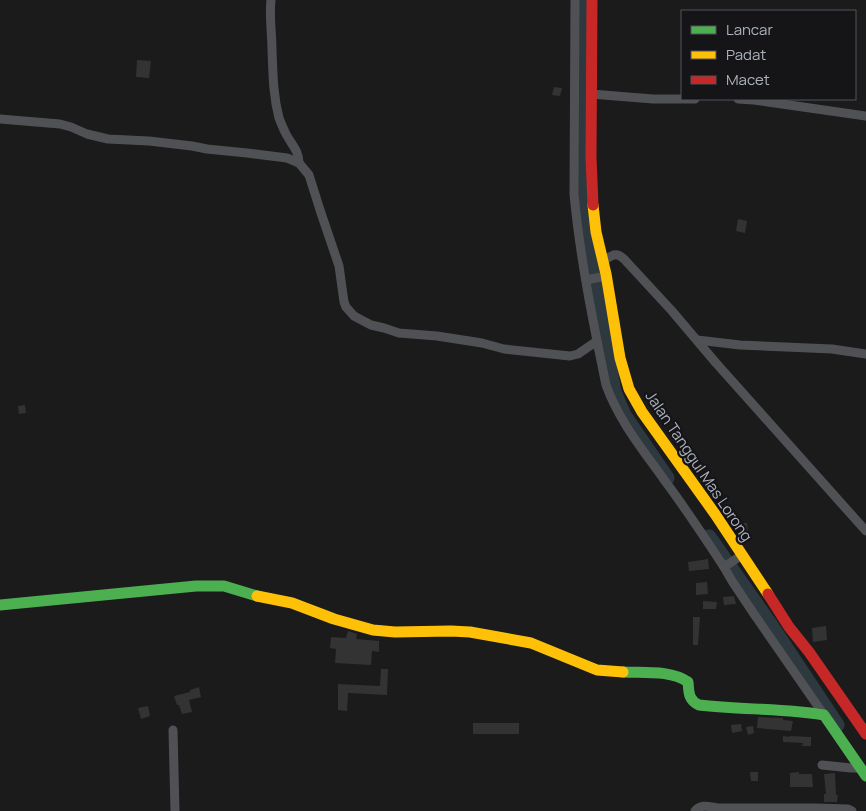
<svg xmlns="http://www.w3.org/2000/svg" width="866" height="811" font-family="Manrope,sans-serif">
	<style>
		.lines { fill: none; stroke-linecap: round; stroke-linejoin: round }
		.river { stroke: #2d383f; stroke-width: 15 }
		.building { fill: #333334 }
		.street { stroke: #4f5155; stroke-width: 9 }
		.fast { stroke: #4caf50; stroke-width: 11 }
		.slow { stroke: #ffc107; stroke-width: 11 }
		.jam { stroke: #c62828; stroke-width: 11 }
		.labels { text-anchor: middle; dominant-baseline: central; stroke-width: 4.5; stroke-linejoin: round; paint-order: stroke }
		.street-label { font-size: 15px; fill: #acb2bd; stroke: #151518 }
	</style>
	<rect width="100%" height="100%" fill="#1b1b1c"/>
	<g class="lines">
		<g class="river">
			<polyline points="584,0 582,167 583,213 614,392 624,415 667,478"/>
			<polyline points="709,537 768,621 837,725"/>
		</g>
	</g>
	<g class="building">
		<polygon points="137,60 151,61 149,78 136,77"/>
		<polygon points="554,87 562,88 560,96 552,95"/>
		<polygon points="738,219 747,221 745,233 736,231"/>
		<polygon points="25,405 26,413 19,414 18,406"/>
		<polygon points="733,511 737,516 731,521 727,516"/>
		<polygon points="738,523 747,523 748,533 739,534"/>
		<polygon points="708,559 709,569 689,571 688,562"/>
		<polygon points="707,582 708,594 696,595 696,583"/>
		<polygon points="734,596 736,604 724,605 723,597"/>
		<polygon points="703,601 717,602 716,609 703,609"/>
		<polygon points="693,617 700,617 698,645 693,645"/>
		<polygon points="826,626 827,640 813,642 812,628"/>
		<polygon points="348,631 357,634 356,639 379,641 379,652 372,651 371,665 335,663 336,649 330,648 331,637 346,638"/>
		<polygon points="381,669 388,669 387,695 348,693 347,711 338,710 338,684 380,686"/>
		<polygon points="199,687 201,697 189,700 192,712 182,714 179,705 177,705 174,696 190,692 190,690"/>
		<polygon points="148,706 150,716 141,719 138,708"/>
		<polygon points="758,717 783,718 783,720 793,721 791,731 757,728"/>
		<rect x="473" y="723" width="46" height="11"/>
		<polygon points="741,724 742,731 732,733 731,725"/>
		<polygon points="753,726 754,733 748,735 746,727"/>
		<polygon points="783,736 790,737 790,736 811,737 811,746 802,746 803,743 783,742"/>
		<polygon points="750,772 758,772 758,781 751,781"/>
		<polygon points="799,772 799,774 812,774 813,787 790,787 790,773"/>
		<polygon points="835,773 836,795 838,795 837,802 824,802 824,794 826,794 824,774"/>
	</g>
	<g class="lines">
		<g class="street">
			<path d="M271 0C269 17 272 33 272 50 273 74 273 95 279 118 281 123 283 128 285 132 290 143 299 150 299 163"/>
			<path d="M575 0 574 194C580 258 593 322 606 385 619 421 643 450 665 481 686 509 705 538 724 567"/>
			<polyline points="591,94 653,99 695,99"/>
			<polyline points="738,99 754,100 866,116"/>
			<polyline points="0,119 60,124 71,127 87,134 108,139 149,141 192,146 207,149 247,153 287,158 299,163 309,175 320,210 339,266 344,302 346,307 354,316 371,325 384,328 399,333 437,336 482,343 504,349 570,356 578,354 597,341"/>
			<path d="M603 261C612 256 615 251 624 259L672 311 716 363 866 531"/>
			<polyline points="586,280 601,277 606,274"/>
			<polyline points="697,340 740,345 832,349 866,354"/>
			<polyline points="742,555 724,567 732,581 754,614 824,715"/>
			<polyline points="173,730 175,811"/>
			<polyline points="822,765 851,768 861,768"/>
			<path d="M695 811C701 803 710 807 718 808H815L848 809 852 811"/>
		</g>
		<g class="fast">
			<polyline points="0,605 196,586 224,586 257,596"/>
			<path d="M623 672C644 673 671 670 688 682 689 692 688 700 699 705 741 710 783 708 824 715L866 776"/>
		</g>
		<g class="slow">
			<polyline points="593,205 596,232 606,274 620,358 629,389 642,412 715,514 768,594"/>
			<polyline points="257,596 292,603 334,619 373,630 395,632 451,631 470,632 531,643 597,670 623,672"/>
		</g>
		<g class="jam">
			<polyline points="592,0 591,157 593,205"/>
			<polyline points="768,594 789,627 809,652 866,734"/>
		</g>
	</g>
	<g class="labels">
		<g class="street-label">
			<text transform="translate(699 466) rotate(56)">Jalan Tanggul Mas Lorong</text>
		</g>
	</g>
	<rect x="681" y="10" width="175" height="90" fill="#151518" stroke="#51545a"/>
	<rect x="691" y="26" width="25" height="8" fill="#4caf50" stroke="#51545a"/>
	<text x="726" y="35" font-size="15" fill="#acb2bd">Lancar</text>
	<rect x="691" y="51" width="25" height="8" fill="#ffc107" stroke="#51545a"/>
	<text x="726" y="60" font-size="15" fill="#acb2bd">Padat</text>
	<rect x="691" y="76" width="25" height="8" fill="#c62828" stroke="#51545a"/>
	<text x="726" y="85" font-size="15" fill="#acb2bd">Macet</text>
</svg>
